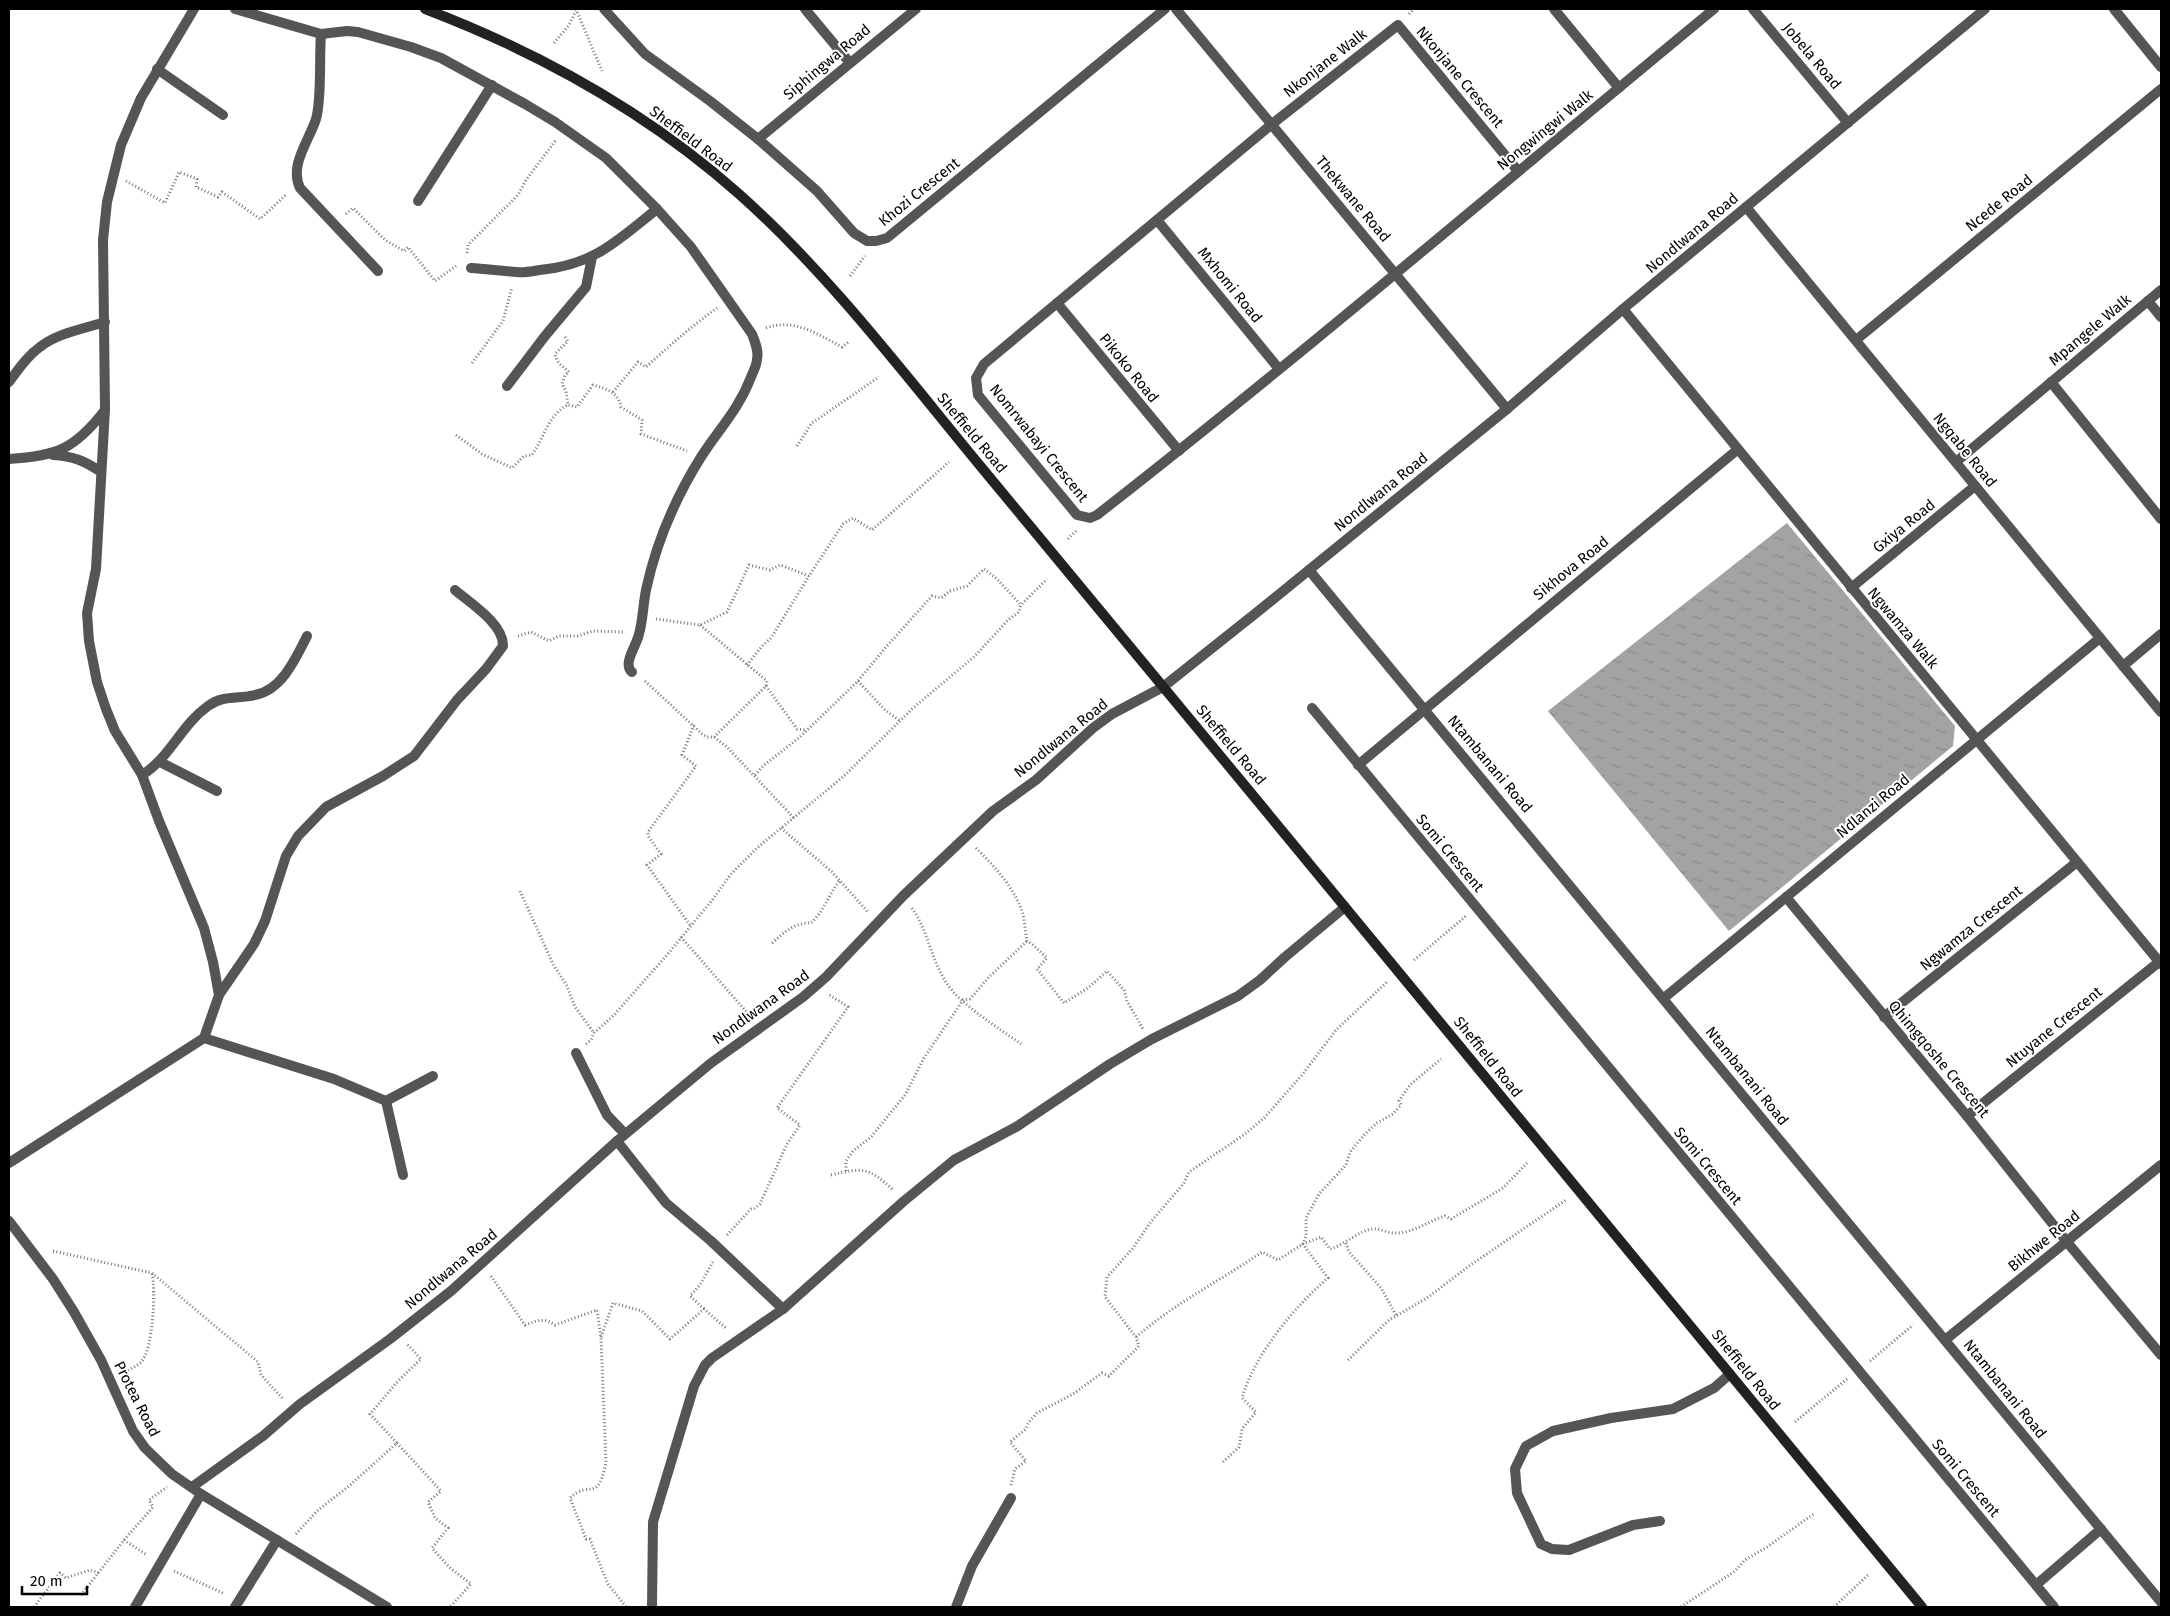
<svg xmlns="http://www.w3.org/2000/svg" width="2170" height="1616" font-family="'Fira Sans',sans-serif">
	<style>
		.water { fill: url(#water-ripples) }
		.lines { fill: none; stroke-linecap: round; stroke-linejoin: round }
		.path { stroke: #777; stroke-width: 3; stroke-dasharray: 1 2.5; stroke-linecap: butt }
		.lane { stroke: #555; stroke-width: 10 }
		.street { stroke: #555; stroke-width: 10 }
		.secondary { stroke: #222; stroke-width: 10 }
		.labels { text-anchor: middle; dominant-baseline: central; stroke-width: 4; stroke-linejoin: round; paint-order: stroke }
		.street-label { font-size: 15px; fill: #000; stroke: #fff }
	</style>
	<defs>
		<pattern id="water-ripples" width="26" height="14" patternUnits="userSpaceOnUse" patternTransform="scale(1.25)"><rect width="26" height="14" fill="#a3a3a3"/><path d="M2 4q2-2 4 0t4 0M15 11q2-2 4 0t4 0" fill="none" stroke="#8b8b8b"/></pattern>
	</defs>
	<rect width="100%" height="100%" fill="#fff"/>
	<polygon class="water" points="1787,523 1955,726 1953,746 1729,931 1548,711"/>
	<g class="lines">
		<g class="path">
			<polyline points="576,9 602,71"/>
			<polyline points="1409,14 1414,9"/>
			<polyline points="554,43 569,25 576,11"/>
			<polyline points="126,181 165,203 179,172 197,179 196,187 218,197 222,192 260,219 287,194"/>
			<polyline points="346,214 353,208 385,240 404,251 408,247 435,281 456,266"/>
			<polyline points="467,253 468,245 518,195 526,180 556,140"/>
			<polyline points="850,276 865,256"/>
			<path d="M766 328C795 318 817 334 842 347L850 341"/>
			<path d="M565 337 568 341 555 354C556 362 563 367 569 372L565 375 562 384 566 391 568 405 577 407 593 385C607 389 618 392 621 407L642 420 641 434 687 451"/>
			<polyline points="472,363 503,321 512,287"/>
			<path d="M613 392 638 362 646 367C669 346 692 326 717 308"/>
			<path d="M456 435 482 454 512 468 524 456 532 455C544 438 548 415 568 405"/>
			<polyline points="797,446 812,423 879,377"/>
			<polyline points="1068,539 1076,531"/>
			<polyline points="656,619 700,625 727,612 749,565 770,570 780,565 809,576 843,524 853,518 872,530 949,462"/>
			<polyline points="700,625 767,681 766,686 714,737"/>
			<polyline points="518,636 531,632 549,641 559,636 578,636 593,631 624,632"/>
			<polyline points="747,665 763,645 771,638 809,576"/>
			<polyline points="645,681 702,734 707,737 714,737 727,747 794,818"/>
			<polyline points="858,681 885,710 900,721"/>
			<polyline points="766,686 797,729 805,730"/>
			<polyline points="755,775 763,766 800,737 858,681 886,647 932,596 941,598 950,591 967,586 984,569 997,579 1021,605"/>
			<polyline points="781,828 832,872 868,912"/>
			<path d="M976 848C994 866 1013 886 1022 911 1025 920 1025 932 1027 941L1032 944 1047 958 1037 969 1064 1003 1088 988 1107 971 1124 990 1127 1001 1143 1029"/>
			<polyline points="520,891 553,964 567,986 575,1007 594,1033"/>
			<path d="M912 908C928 931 931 959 946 982 959 1004 999 1028 1021 1044"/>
			<polyline points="690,925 647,865 661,854 648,836 648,832 696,766 682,755 694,725"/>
			<polyline points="681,937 750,1016"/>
			<path d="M772 943C785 932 793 923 811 923 824 911 829 894 840 880"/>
			<polyline points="1414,960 1466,916"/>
			<polyline points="586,1044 591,1040 594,1033 614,1015 667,955 713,899 731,874 757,848 844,776 913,708 975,656 1008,620 1019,612 1021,605 1047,579"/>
			<polyline points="846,1171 846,1161 853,1151 871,1137 905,1095 924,1058 963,1000 970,999 989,977 1027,941"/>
			<path d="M831 1175C862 1168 868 1166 893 1190"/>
			<polyline points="727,1235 751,1209 754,1209 760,1204 787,1144 800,1125 777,1108 848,1007 828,994"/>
			<polyline points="1346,1243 1349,1252 1381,1288 1396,1315"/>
			<polyline points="53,1251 152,1273 258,1362 261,1375 283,1399"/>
			<path d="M491 1276 525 1325C536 1321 544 1317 555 1325L597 1310 601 1338 606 1462C598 1504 590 1479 570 1498L586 1539H590L608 1584 626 1607"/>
			<polyline points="704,1309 690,1296 700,1285 713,1262"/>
			<polyline points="601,1337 613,1303 642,1311 670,1339 704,1309 727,1329"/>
			<path d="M1136 1337C1175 1303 1220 1281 1262 1252L1278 1260 1303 1244 1321 1237 1330 1249C1344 1245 1360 1230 1372 1229 1380 1228 1387 1233 1394 1233 1412 1234 1428 1221 1445 1216L1451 1219 1503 1188 1527 1163"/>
			<polyline points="1348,1360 1389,1320 1427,1298 1469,1266 1566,1200"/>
			<polyline points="1870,1361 1913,1325"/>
			<path d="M122 1374C128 1370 138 1366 142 1361 153 1347 156 1291 152 1273"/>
			<polyline points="1795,1422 1847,1379"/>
			<polyline points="397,1443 441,1491 428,1502 435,1518 448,1528 432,1548 449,1567 471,1584 450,1607"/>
			<path d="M1223 1462 1239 1447 1242 1429 1256 1412 1242 1398C1255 1354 1294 1307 1328 1278L1303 1244 1306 1236V1218L1319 1194 1346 1165 1350 1152 1365 1134 1377 1123 1393 1114 1401 1105 1399 1101 1410 1085 1441 1059"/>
			<polyline points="1011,1485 1015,1469 1026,1461 1010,1442 1026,1429 1028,1423 1037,1413 1073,1394 1102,1373 1109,1376 1139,1346 1136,1337 1105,1297 1107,1277 1133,1248 1150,1223 1184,1183 1189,1172 1245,1134 1264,1118 1302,1075 1336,1030 1387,982"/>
			<polyline points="296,1534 317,1511 349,1486 397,1443 370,1414 399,1380 421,1359 407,1344"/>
			<polyline points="124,1540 147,1555"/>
			<polyline points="174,1571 225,1594"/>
			<polyline points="81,1595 124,1540 153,1507 149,1500 167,1487"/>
			<polyline points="34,1607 60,1573 66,1578 90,1570 99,1573"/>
			<polyline points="1681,1607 1735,1571 1745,1560 1767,1547 1815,1513"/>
			<polyline points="1834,1607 1868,1575"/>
		</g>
		<polyline class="lane" points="160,762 217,791"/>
		<g class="street">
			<path d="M235 9 321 34 347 31 358 32 411 47 441 58 525 104 555 122 606 158 657 209 691 247 752 334C755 342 759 351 757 359 757 365 753 372 751 377 739 409 719 429 701 457 676 497 656 543 646 590 643 605 643 620 639 634 637 645 622 664 632 672"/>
			<polyline points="604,9 645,54 710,101 758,139 817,191 854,233 867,241 876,241 887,238 1165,9"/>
			<polyline points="805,9 850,63"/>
			<polyline points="1176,9 1507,409"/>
			<polyline points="1554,9 1619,88"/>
			<polyline points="1753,9 1848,123"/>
			<polyline points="2114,9 2161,67"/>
			<path d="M321 34C319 57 322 99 316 119 309 141 289 165 300 188L378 271"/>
			<polyline points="157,69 223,115"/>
			<polyline points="758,139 916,9"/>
			<path d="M1518 171 1398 25 1272 124 984 364 976 378 978 395 1077 515 1090 518 1097 515C1307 351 1509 178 1714 9"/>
			<polyline points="418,201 492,85"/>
			<polyline points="1746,207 2161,712"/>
			<polyline points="1157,220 1279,369"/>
			<path d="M471 268C486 269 502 271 517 272 524 273 533 271 540 270 594 265 617 241 657 209"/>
			<polyline points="2148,301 2161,317"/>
			<polyline points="1057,303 1179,451"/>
			<polyline points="1623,309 2161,964"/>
			<polyline points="1856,340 2161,89"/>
			<path d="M9 382C18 370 27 356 40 347 58 333 83 329 105 322"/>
			<polyline points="2051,382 2161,519"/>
			<polyline points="507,386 545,336 586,287 592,257"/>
			<path d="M53 455C73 456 85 461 101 472"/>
			<path d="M9 459C57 456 75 449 105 410"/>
			<polyline points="1956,462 2161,290"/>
			<polyline points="1309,570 2161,1602"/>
			<polyline points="1851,588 1975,486"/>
			<polyline points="2123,666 2161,634"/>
			<polyline points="1312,708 2054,1607"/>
			<polyline points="1358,765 1737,450"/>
			<path d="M142 775C170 758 181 725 208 706 223 695 238 699 255 695 282 690 296 658 307 636"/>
			<polyline points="1786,897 1967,1116 2067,1242 2161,1355"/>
			<path d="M219 995 254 944 265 921 286 856 298 836 326 807 383 776 414 756 457 700 486 669 503 646C504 624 470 603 455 590"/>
			<polyline points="1664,998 2100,638"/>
			<polyline points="1884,1017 2077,862"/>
			<polyline points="204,1038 334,1079 386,1101"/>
			<polyline points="576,1053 607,1115 625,1134"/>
			<polyline points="386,1101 403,1175"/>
			<polyline points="386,1101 433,1076"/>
			<polyline points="1967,1116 2159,962"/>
			<polyline points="617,1141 666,1203 711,1241 783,1309"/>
			<polyline points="9,1163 204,1038 219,995 213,962 204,928 159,821 142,775 115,731 106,709 97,682 89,641 87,613 96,569 105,409 103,240 107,202 121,145 141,98 194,9"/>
			<polyline points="9,1221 53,1279 74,1312 101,1360 133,1431 145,1448 172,1474 201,1494 387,1607"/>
			<polyline points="1945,1340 2161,1165"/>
			<polyline points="192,1487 263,1436 300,1404 390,1339 451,1291 617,1141 711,1063 803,997 826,977 904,895 993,811 1036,780 1093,728 1112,714 1163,687 1261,609 1507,409 1623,309 1985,9"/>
			<polyline points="1660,1521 1633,1525 1569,1550 1552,1549 1541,1544 1517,1493 1515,1469 1526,1446 1553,1431 1611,1418 1673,1409 1714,1388 1730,1374"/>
			<polyline points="2036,1585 2101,1529"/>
			<polyline points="135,1607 201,1494"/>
			<polyline points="235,1607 277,1540"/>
			<polyline points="652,1607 653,1522 694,1386 705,1365 712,1358 783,1309 904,1201 954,1160 1016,1127 1110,1064 1152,1039 1238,996 1260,980 1285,957 1345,907"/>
			<polyline points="956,1607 972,1566 1011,1498"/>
		</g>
		<path class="secondary" d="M425 9C538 52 648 113 739 194 830 275 905 375 982 468 1072 576 1161 685 1251 793 1475 1064 1698 1336 1922 1607"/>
	</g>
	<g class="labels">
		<g class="street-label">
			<text transform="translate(1812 56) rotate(50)">Jobela Road</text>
			<text transform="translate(827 62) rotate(-40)">Siphingwa Road</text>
			<text transform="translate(1325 63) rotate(-38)">Nkonjane Walk</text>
			<text transform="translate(1460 77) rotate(50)">Nkonjane Crescent</text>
			<text transform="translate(1545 130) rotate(-39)">Nongwingwi Walk</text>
			<text transform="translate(691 139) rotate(37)">Sheffield Road</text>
			<text transform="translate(919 192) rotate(-39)">Khozi Crescent</text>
			<text transform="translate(1353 199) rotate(50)">Thekwane Road</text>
			<text transform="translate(1999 203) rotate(-39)">Ncede Road</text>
			<text transform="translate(1692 233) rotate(-40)">Nondlwana Road</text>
			<text transform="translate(1230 285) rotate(51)">Mxhomi Road</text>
			<text transform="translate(2090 330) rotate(-40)">Mpangele Walk</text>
			<text transform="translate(1129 368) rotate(51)">Pikoko Road</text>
			<text transform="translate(972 433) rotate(50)">Sheffield Road</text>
			<text transform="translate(1039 443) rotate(51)">Nomrwabayi Crescent</text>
			<text transform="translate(1965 450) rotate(51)">Ngqabe Road</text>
			<text transform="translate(1381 492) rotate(-39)">Nondlwana Road</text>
			<text transform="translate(1904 526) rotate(-39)">Gxiya Road</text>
			<text transform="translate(1571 568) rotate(-39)">Sikhova Road</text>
			<text transform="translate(1903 628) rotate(50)">Ngwamza Walk</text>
			<text transform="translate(1061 738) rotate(-39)">Nondlwana Road</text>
			<text transform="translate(1231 745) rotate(50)">Sheffield Road</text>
			<text transform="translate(1490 764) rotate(50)">Ntambanani Road</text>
			<text transform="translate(1873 806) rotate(-40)">Ndlanzi Road</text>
			<text transform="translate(1450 853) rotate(50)">Somi Crescent</text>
			<text transform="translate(1971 928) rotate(-39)">Ngwamza Crescent</text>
			<text transform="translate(761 1007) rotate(-36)">Nondlwana Road</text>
			<text transform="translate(2054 1027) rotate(-39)">Ntuyane Crescent</text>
			<text transform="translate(1488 1057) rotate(51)">Sheffield Road</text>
			<text transform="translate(1939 1059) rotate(50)">Qhimgqoshe Crescent</text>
			<text transform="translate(1747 1076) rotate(51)">Ntambanani Road</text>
			<text transform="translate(1708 1166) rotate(50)">Somi Crescent</text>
			<text transform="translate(2044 1241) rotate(-39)">Bikhwe Road</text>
			<text transform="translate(451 1269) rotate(-40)">Nondlwana Road</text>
			<text transform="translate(1746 1370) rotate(51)">Sheffield Road</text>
			<text transform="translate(2005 1389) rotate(51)">Ntambanani Road</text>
			<text transform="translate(137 1399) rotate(63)">Protea Road</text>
			<text transform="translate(1966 1478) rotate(50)">Somi Crescent</text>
		</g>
	</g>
	<rect width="2170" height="1616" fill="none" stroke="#000000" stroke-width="20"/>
	<path d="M22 1586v8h65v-8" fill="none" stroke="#000000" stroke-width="2.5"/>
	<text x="30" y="1586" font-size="15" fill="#000000" stroke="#ffffff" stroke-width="4" paint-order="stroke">20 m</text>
</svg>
